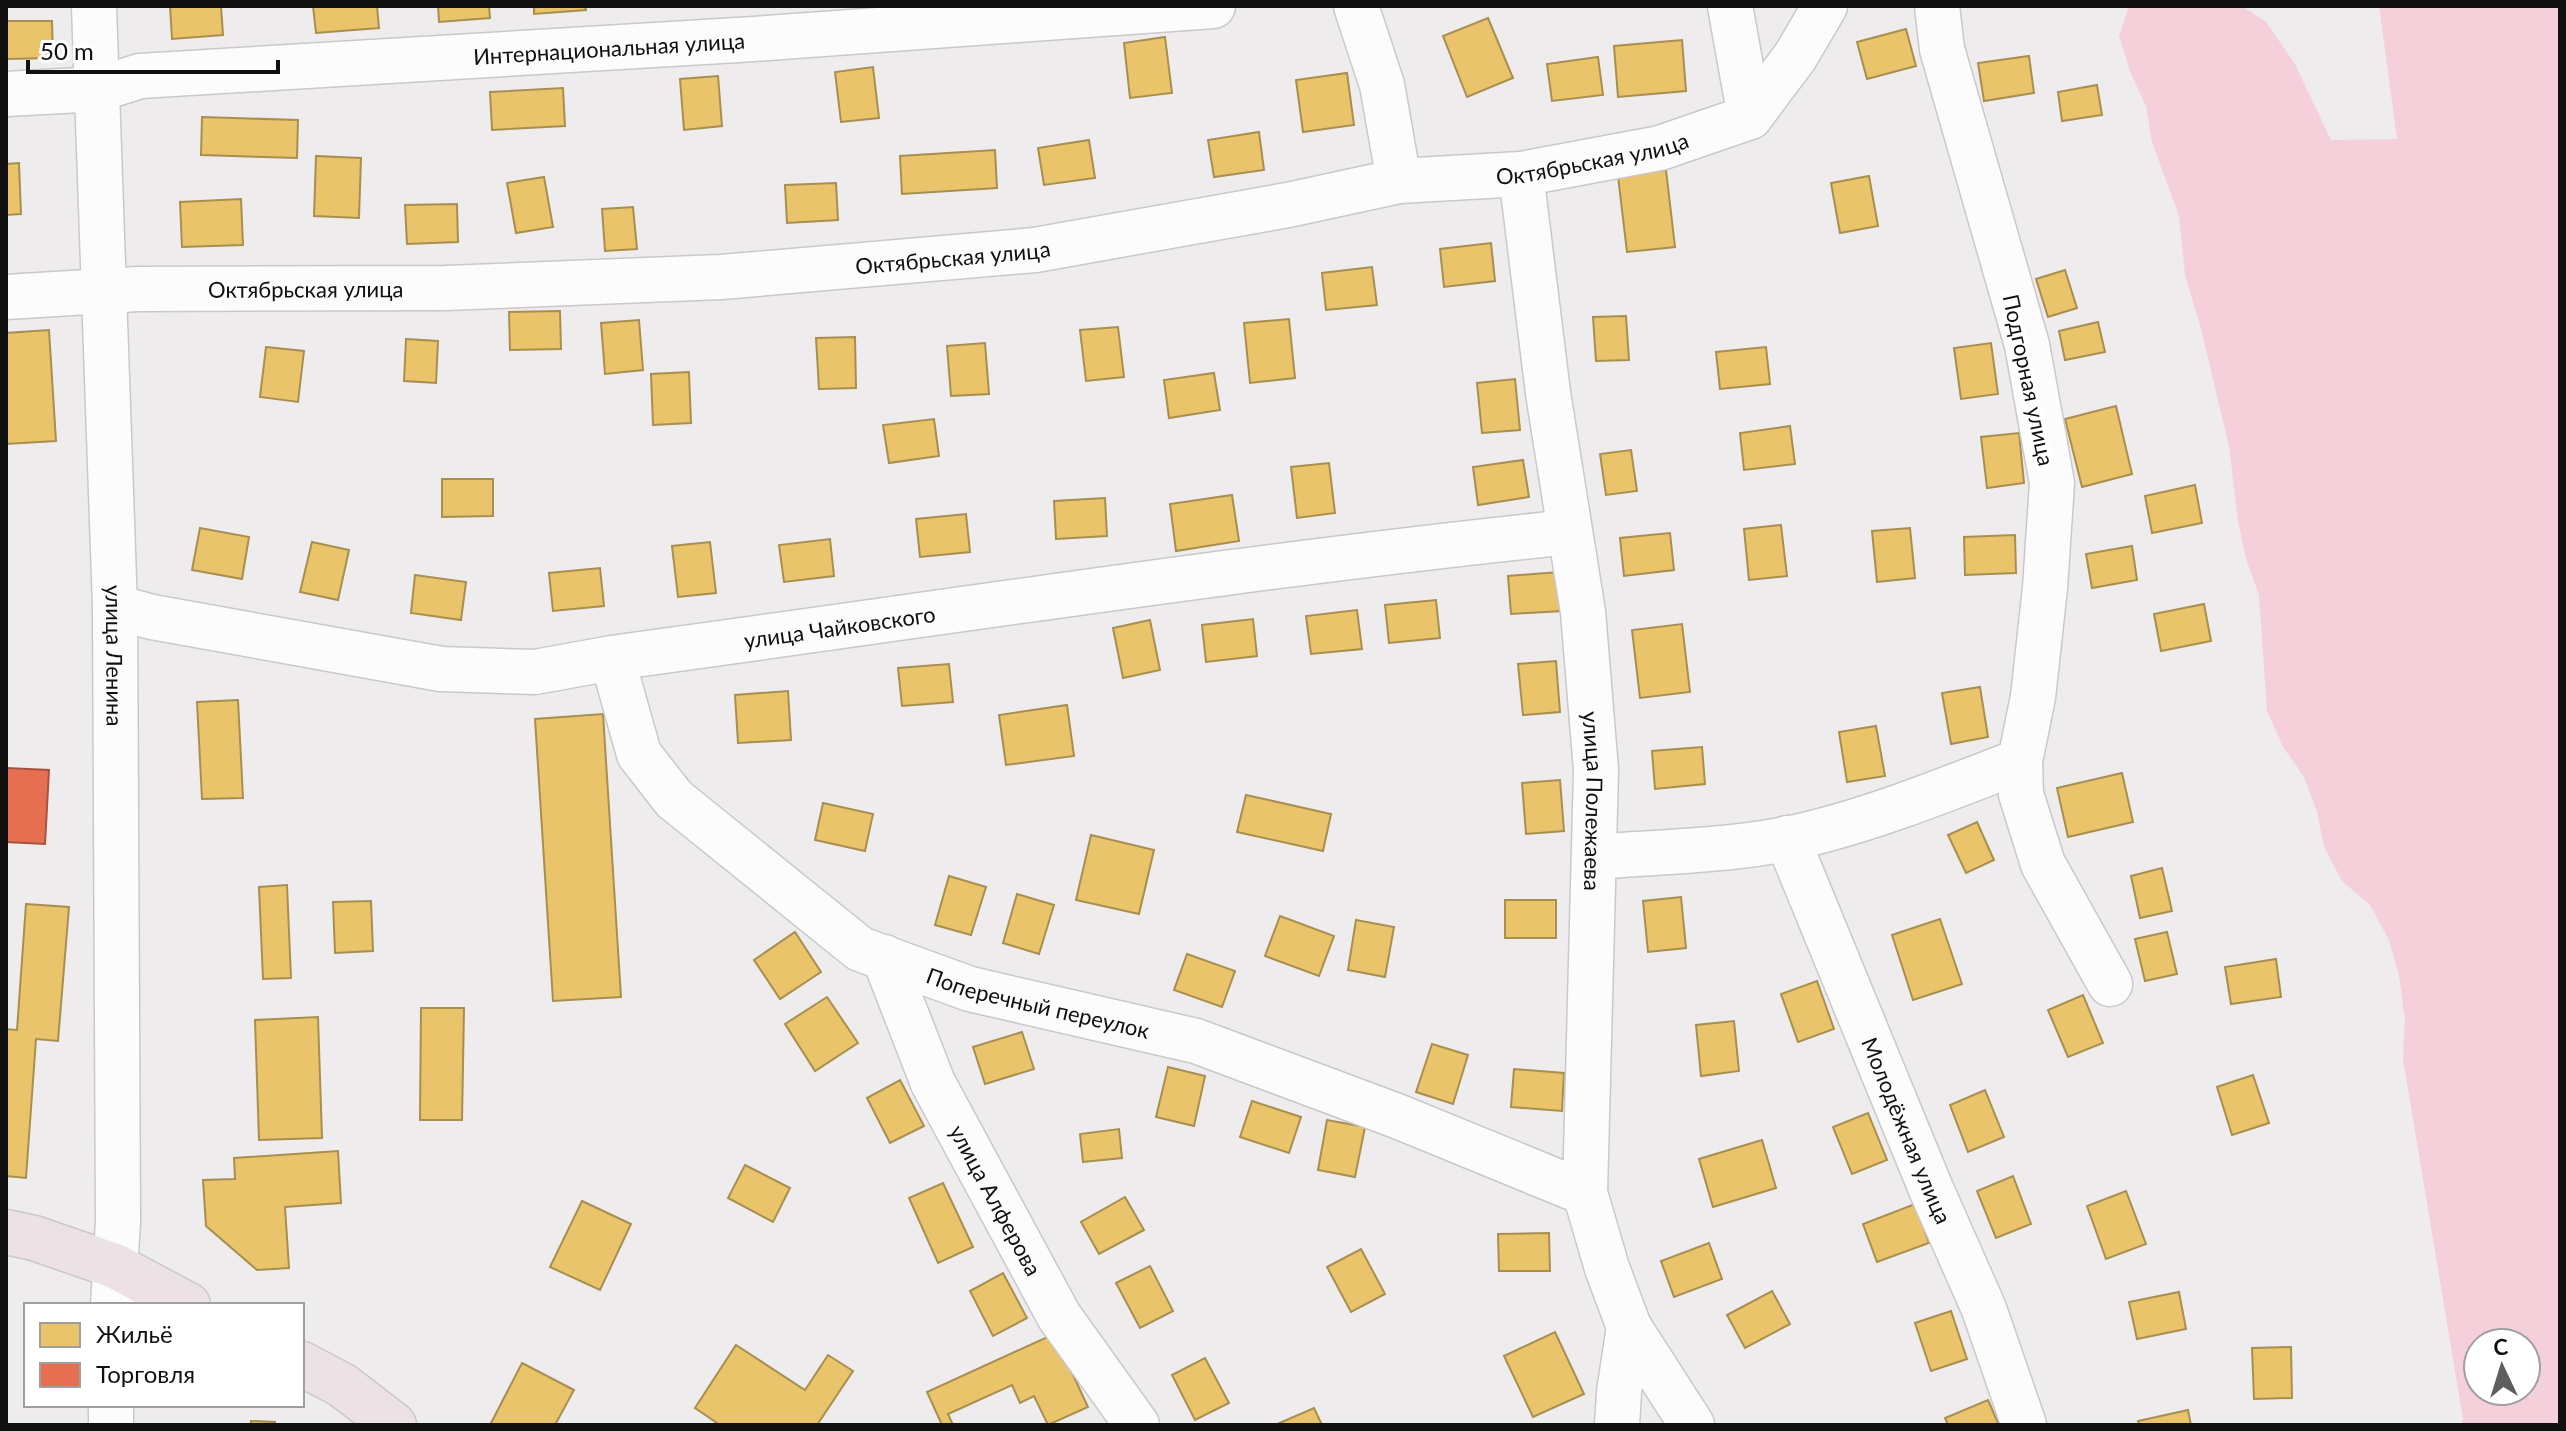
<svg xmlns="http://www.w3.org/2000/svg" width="2566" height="1431" font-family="Lato,sans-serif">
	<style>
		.green { fill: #f5d0da; fill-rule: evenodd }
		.homes { fill: #e9c46a; stroke: #a88e4f; stroke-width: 2 }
		.shops { fill: #e76f51; stroke: #a7523e; stroke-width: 2 }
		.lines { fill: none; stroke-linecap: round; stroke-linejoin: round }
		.minor-casing { stroke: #cac8c8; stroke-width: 47 }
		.major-casing { stroke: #cac8c9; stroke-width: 47 }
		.minor { stroke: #fdfcfc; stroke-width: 44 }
		.major { stroke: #ece2e5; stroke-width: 44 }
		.labels { text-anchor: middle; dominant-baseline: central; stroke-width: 8; stroke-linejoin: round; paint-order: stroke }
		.street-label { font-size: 22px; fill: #111010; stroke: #fff }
	</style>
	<rect width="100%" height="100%" fill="#efeced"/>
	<path class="green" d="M2129 6H2242L2266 22 2295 64 2331 140 2397 139 2379 6H2560V1425H2460L2463 1419 2403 1059 2405 1020 2399 976 2389 940 2370 905 2342 881 2324 847 2317 812 2304 777 2283 747 2267 711 2259 595 2246 559 2238 521 2229 446 2200 325 2185 276 2179 216 2152 142 2146 106 2131 74 2119 36ZM2478 1343H2526V1391H2478Z"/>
	<g class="homes">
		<polygon points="170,6 221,6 223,35 172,39"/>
		<polygon points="313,6 377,6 379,28 316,33"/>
		<polygon points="438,6 489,6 490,18 439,22"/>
		<polygon points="534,6 585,6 586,10 534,14"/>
		<polygon points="1488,18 1513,78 1467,97 1443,36"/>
		<polygon points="6,21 52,21 53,58 6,59"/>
		<polygon points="1906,29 1916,66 1867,79 1857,42"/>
		<polygon points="1165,37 1172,93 1130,98 1124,43"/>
		<polygon points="1682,40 1686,91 1618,97 1614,46"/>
		<polygon points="2029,56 2034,93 1984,101 1978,63"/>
		<polygon points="1598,57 1603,95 1552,101 1547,64"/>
		<polygon points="873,67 879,118 841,122 835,72"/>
		<polygon points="1347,73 1354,125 1303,132 1296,80"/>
		<polygon points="718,76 722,126 684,130 680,79"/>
		<polygon points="2097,85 2102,115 2062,121 2058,92"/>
		<polygon points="563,88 565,126 492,130 490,92"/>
		<polygon points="202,117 298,120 297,158 201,155"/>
		<polygon points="1259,132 1264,170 1214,177 1208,140"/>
		<polygon points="1089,140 1095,178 1044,185 1038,148"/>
		<polygon points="995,150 997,188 902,194 900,156"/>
		<polygon points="316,156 361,158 359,218 314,216"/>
		<polygon points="19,163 21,214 6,215 6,164"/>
		<polygon points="1666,170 1675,247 1627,252 1618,176"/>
		<polygon points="1869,176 1878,226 1840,233 1831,183"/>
		<polygon points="544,177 553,227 516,233 507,183"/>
		<polygon points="836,183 838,220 787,223 785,185"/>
		<polygon points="241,199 243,245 182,247 180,202"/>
		<polygon points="457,204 458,242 407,244 405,205"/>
		<polygon points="633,207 637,249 605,251 602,209"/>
		<polygon points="1491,243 1495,281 1444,287 1440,249"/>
		<polygon points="1372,267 1377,305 1326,310 1322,273"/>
		<polygon points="2065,270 2077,308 2048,317 2036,279"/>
		<polygon points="560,311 561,349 510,350 509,312"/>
		<polygon points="1626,316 1629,360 1596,361 1593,317"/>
		<polygon points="1289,319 1295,378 1250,383 1244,323"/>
		<polygon points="639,320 643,370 605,374 601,323"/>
		<polygon points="2098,322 2105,352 2065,360 2059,331"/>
		<polygon points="1118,327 1124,377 1086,381 1080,330"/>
		<polygon points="49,330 56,441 6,444 6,333"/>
		<polygon points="855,337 856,388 819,389 816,338"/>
		<polygon points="406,339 438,341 436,383 404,381"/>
		<polygon points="985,343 989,394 951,396 947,346"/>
		<polygon points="1991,343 1998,394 1961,399 1954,348"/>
		<polygon points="266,347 304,351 298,402 260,397"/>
		<polygon points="1766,347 1770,384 1720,389 1716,352"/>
		<polygon points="689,372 691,423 653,425 651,374"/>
		<polygon points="1214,373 1220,410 1169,418 1164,380"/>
		<polygon points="1515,379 1520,430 1482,433 1477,383"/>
		<polygon points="2116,406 2132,474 2082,487 2065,419"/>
		<polygon points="934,419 939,456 889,463 883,425"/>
		<polygon points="1790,426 1795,464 1744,470 1740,433"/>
		<polygon points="2019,433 2024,483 1987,488 1981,437"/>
		<polygon points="1631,450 1637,491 1606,495 1600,454"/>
		<polygon points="1523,460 1529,497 1478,505 1473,467"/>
		<polygon points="1329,463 1335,513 1297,518 1291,467"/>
		<polygon points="442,479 493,479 493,516 442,517"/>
		<polygon points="2195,485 2202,523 2152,533 2145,496"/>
		<polygon points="1232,495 1239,541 1176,551 1170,504"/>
		<polygon points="1105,498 1107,536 1056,539 1054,501"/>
		<polygon points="966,514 970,552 920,557 916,519"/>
		<polygon points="1781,525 1787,576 1749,580 1744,529"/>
		<polygon points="200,528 249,537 242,579 192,570"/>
		<polygon points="1910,528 1915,578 1877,582 1872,531"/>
		<polygon points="1670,533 1674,570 1624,576 1620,538"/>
		<polygon points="2015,535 2016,573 1965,575 1964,537"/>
		<polygon points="830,539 834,576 784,582 779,545"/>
		<polygon points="312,542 349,550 338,600 300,592"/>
		<polygon points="710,542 716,593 678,597 672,546"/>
		<polygon points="2132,546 2137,580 2092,588 2086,554"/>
		<polygon points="600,568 604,606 553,611 549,573"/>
		<polygon points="1559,572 1562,611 1511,614 1508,576"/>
		<polygon points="415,575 466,582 461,620 411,613"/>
		<polygon points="1436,600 1440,638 1389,643 1385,605"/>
		<polygon points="2204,604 2211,641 2161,651 2154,614"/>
		<polygon points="1357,610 1362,649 1311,654 1306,616"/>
		<polygon points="1253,619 1257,656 1206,662 1202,625"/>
		<polygon points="1150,620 1160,670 1123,678 1113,628"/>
		<polygon points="1682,624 1690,692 1640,698 1632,630"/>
		<polygon points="1556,661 1560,712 1523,715 1518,664"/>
		<polygon points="949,664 953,702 902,706 898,668"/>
		<polygon points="1980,687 1988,737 1951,744 1942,693"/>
		<polygon points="788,691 791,740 738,743 735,695"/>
		<polygon points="238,700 243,798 202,799 197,702"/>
		<polygon points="1067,705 1074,756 1006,765 999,715"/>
		<polygon points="603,714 621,997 553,1001 535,719"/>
		<polygon points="1876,726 1885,776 1847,782 1839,732"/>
		<polygon points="1702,747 1705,784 1655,789 1652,751"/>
		<polygon points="2122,773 2133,822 2068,837 2057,788"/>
		<polygon points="1560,780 1564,831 1526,834 1522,783"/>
		<polygon points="1246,795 1331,814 1323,851 1237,832"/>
		<polygon points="823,803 873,814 865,851 815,840"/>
		<polygon points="1977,822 1994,860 1966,873 1948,835"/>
		<polygon points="1091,835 1154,850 1139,914 1076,900"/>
		<polygon points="2162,868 2172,911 2140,918 2131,876"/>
		<polygon points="949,876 986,887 971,935 935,925"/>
		<polygon points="287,885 291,978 263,979 259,887"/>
		<polygon points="1017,894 1054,905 1039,954 1003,943"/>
		<polygon points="1681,897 1686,948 1648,952 1643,901"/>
		<rect x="1505" y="900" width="51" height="38"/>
		<polygon points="371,901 373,951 335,953 333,902"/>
		<polygon points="26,904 69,907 58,1041 36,1039 26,1178 6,1176 6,1029 17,1030"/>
		<polygon points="1280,916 1334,936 1319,976 1265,956"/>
		<polygon points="1940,919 1962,984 1913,1000 1892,935"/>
		<polygon points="1356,920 1394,927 1385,977 1348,970"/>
		<polygon points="795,932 821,972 780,999 754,960"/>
		<polygon points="2167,932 2177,974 2145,981 2135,939"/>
		<polygon points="1187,954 1235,971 1222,1007 1174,990"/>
		<polygon points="2276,959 2281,997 2231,1004 2225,967"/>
		<polygon points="1817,981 1834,1029 1798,1042 1781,994"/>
		<polygon points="2083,995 2103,1043 2068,1057 2048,1010"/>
		<polygon points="827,997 858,1043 815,1071 785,1024"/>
		<polygon points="421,1008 464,1008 462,1120 420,1120"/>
		<polygon points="318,1017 322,1138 259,1140 255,1020"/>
		<polygon points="1734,1021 1739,1071 1701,1076 1696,1025"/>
		<polygon points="1022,1032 1034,1069 985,1084 973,1047"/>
		<polygon points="1432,1044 1468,1055 1453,1104 1416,1092"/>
		<polygon points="1168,1067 1205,1076 1194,1126 1156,1117"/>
		<polygon points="1514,1069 1564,1073 1562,1111 1511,1107"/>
		<polygon points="2253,1075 2269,1123 2232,1135 2217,1087"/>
		<polygon points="900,1080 924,1126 890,1143 867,1098"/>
		<polygon points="1985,1090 2004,1137 1968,1152 1950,1105"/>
		<polygon points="1252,1101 1301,1117 1289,1153 1240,1137"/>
		<polygon points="1868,1113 1887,1160 1852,1174 1833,1127"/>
		<polygon points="1327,1120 1365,1127 1355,1177 1318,1170"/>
		<polygon points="1119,1129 1122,1158 1083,1162 1080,1134"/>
		<polygon points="1762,1140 1776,1188 1713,1207 1699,1159"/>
		<polygon points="338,1151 341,1203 285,1207 289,1268 257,1270 206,1226 203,1180 235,1179 234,1158"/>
		<polygon points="745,1165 790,1188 773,1222 728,1198"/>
		<polygon points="2013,1176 2031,1224 1996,1238 1977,1191"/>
		<polygon points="943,1183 973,1247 938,1263 909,1198"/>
		<polygon points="2126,1191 2146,1244 2106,1259 2087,1206"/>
		<polygon points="1125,1197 1144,1230 1099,1254 1081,1222"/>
		<polygon points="582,1201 631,1224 600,1290 550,1267"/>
		<polygon points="1915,1204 1929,1243 1877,1262 1863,1224"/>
		<polygon points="1549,1233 1550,1271 1499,1271 1498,1234"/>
		<polygon points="1709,1243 1722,1279 1674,1297 1661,1261"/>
		<polygon points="1361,1249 1385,1294 1351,1312 1327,1267"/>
		<polygon points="1150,1266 1173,1311 1140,1328 1116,1283"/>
		<polygon points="1003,1273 1027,1318 993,1336 970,1291"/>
		<polygon points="1772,1291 1790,1324 1745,1348 1727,1315"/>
		<polygon points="2179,1292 2186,1329 2137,1339 2129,1302"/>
		<polygon points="1951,1311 1967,1359 1931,1371 1915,1323"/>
		<polygon points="1555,1332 1584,1394 1533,1417 1504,1356"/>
		<polygon points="1054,1334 1088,1407 1048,1425 1034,1396 1020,1403 1012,1385 948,1414 953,1425 942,1425 927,1392"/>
		<polygon points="736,1345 805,1390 828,1355 853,1371 817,1425 720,1425 695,1408"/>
		<polygon points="2291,1347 2292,1398 2254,1399 2252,1348"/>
		<polygon points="1205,1358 1229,1403 1195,1420 1172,1375"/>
		<polygon points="522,1363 574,1390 555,1425 490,1425"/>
		<polygon points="1988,1400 1999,1425 1948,1425 1945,1418"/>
		<polygon points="1314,1408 1322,1425 1275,1425"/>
		<polygon points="2188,1410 2191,1425 2139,1425 2138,1421"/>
		<polygon points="251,1421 275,1422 275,1425 251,1425"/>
	</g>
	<polygon class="shops" points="6,768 49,770 45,844 6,842"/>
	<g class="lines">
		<defs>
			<g id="minor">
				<path id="s1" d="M94 6 115 607 118 1221 113 1305"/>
				<polyline points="1356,6 1382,85 1399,181"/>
				<polyline points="1730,6 1750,117"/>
				<path id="s2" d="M6 94 99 89 140 76 754 39 1213 6"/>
				<path id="s3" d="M1521 174 1548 393 1583 612 1596 770 1585 1193 1607 1268 1629 1327 1619 1392 1617 1425"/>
				<path id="s4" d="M6 297 138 289 446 288 721 277 1035 250 1288 205 1399 181 1521 174 1660 148 1750 117 1795 57 1825 6"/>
				<path id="s5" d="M115 607 152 617 441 669 535 672 612 658C931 615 1249 565 1569 532"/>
				<path id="s6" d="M612 658 639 754 674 799 860 949 970 989 1196 1041 1397 1116 1585 1193"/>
				<polyline points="2020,761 2021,794 2043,864 2110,984"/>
				<path id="s7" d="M1787 838 1931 1189 1984 1309 2024 1425"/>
				<path d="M1595 857C1667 851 1743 851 1813 833 1884 815 1952 787 2020 761L2033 697 2045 588 2052 483 2027 345 1942 49 1937 6"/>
				<path id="s8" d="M884 957 933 1083 1059 1316 1137 1425"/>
				<polyline points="1629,1327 1692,1425"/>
				<polyline points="111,1405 111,1425"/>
			</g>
			<g id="major">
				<polyline points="6,1232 34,1238 115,1266 188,1305"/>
				<polyline points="302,1364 342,1385 394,1425"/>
			</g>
		</defs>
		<use href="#minor" class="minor-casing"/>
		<use href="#major" class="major-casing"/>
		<use href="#minor" class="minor"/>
		<use href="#major" class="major"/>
	</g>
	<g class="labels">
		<g class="street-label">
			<text stroke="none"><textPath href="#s2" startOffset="606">Интернациональная улица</textPath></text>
			<text stroke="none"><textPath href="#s4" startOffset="1596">Октябрьская улица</textPath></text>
			<text stroke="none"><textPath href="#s4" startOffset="948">Октябрьская улица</textPath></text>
			<text stroke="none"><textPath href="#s4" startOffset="300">Октябрьская улица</textPath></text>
			<text transform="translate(2029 380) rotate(78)">Подгорная улица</text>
			<text stroke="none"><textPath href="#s5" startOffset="734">улица Чайковского</textPath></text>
			<text stroke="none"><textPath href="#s1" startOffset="650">улица Ленина</textPath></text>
			<text stroke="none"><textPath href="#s3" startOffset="632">улица Полежаева</textPath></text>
			<text stroke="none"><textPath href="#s6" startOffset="582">Поперечный переулок</textPath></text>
			<text stroke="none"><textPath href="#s7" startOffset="316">Молодёжная улица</textPath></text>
			<text stroke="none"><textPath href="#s8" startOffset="268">улица Алферова</textPath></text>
		</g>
	</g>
	<rect width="2566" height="1431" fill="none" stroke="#111010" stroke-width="16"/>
	<rect x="24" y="1303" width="280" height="104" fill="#ffffff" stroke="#a09f9f" stroke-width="2"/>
	<rect x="40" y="1323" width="40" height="24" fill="#e9c46a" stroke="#a09f9f" stroke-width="2"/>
	<text x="96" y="1343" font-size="24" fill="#111010">Жильё</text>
	<rect x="40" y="1363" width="40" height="24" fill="#e76f51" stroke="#a09f9f" stroke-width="2"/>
	<text x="96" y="1383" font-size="24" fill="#111010">Торговля</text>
	<g transform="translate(2502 1367) rotate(356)"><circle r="38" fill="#ffffff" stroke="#a09f9f" stroke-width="2"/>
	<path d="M0-6L14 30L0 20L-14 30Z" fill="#5f5d5d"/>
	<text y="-12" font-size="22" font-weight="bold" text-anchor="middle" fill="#111010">С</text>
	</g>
	<path d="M28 60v12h250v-12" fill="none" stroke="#111010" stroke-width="4"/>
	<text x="40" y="60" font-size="24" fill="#111010" stroke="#ffffff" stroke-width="6" paint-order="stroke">50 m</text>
</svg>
